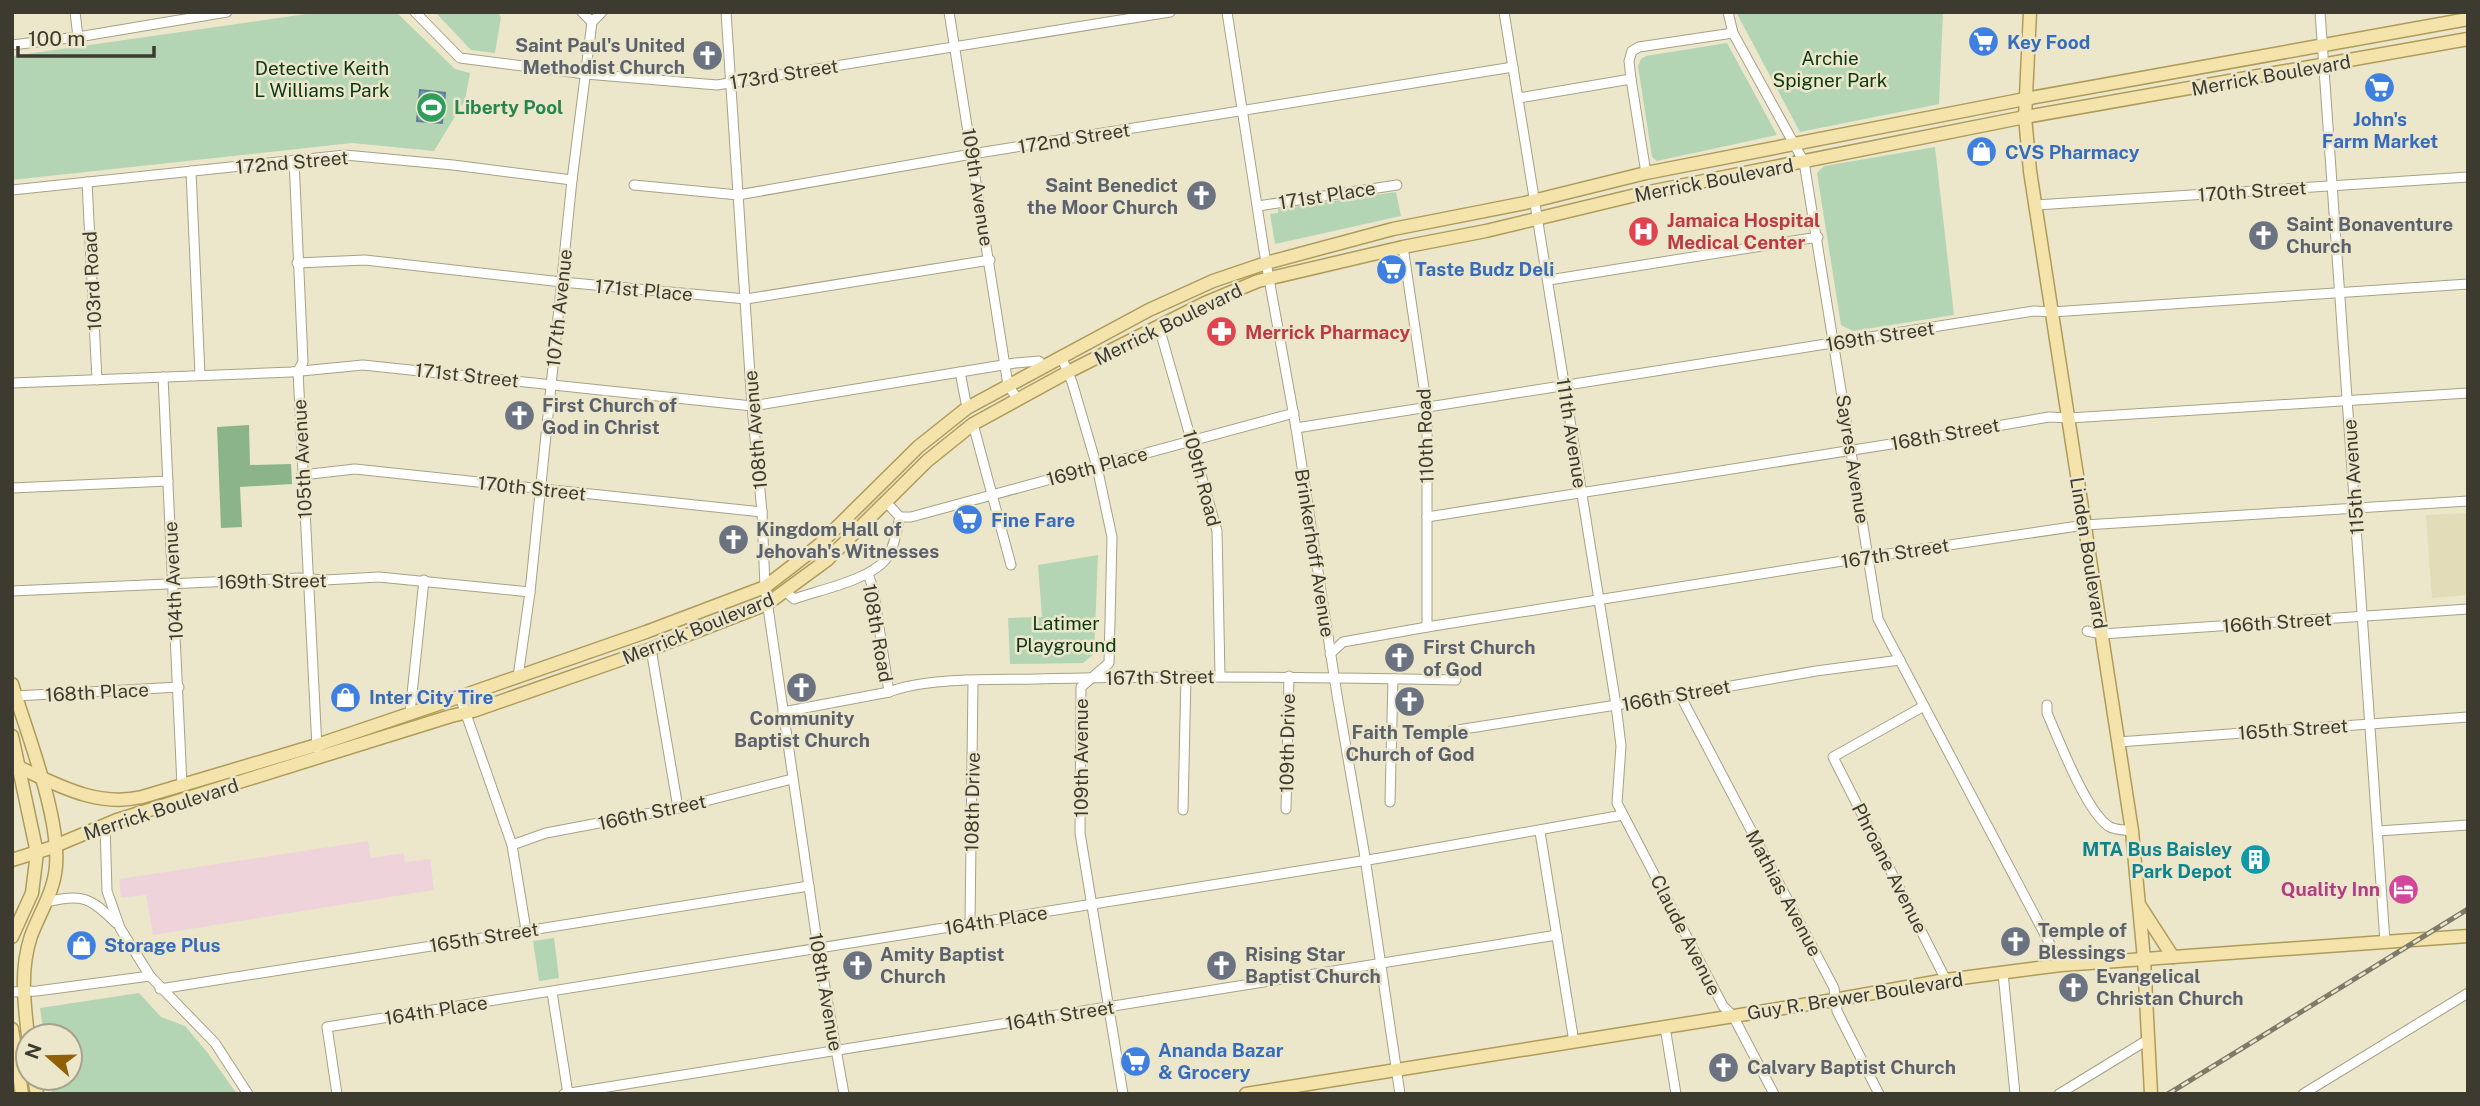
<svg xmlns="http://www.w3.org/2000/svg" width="2480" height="1106" font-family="'Public Sans',sans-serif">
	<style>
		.built { fill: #e3dcb9 }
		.industrial { fill: #eed4da }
		.green { fill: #b4d5b4 }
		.forest { fill: #8bb48b }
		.water { fill: #6f9dc2; stroke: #608096; stroke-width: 2 }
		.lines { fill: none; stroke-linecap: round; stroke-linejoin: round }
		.minor-casing { stroke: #a7a187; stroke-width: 11 }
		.major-casing { stroke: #af9c5a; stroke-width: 15 }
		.minor { stroke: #fff; stroke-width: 9 }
		.major { stroke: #f4e3aa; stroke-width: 12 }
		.rail-casing { stroke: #7e7a69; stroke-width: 5 }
		.rail { stroke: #ece6cb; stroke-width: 2.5; stroke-dasharray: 8; stroke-linecap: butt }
		.labels { text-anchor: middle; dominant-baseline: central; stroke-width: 5; stroke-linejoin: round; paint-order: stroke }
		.shop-label { font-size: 19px; font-weight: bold; fill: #366cbe; stroke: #ece6cb; text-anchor: start }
		.worship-label { font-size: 19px; font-weight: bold; fill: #5b616d; stroke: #ece6cb; text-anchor: start }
		.park-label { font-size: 19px; fill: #0a3810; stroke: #ece6cb }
		.street-label { font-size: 19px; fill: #3d3b30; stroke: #ece6cb }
		.leisure-label { font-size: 19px; font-weight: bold; fill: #27864d; stroke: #ece6cb; text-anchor: start }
		.health-label { font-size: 19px; font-weight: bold; fill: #be3a42; stroke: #ece6cb; text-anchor: start }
		.culture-label { font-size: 19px; font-weight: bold; fill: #0d838f; stroke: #ece6cb; text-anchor: end }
		.hotel-label { font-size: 19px; font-weight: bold; fill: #b23c85; stroke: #ece6cb; text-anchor: end }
	</style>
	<rect width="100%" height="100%" fill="#ece6cb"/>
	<polygon class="built" points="2468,513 2468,595 2432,598 2426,515"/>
	<polygon class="industrial" points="368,841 371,858 404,853 405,862 430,859 434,890 153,935 146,895 121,898 119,879"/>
	<g class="green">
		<polygon points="320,12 396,12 455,69 470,73 465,100 434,151 352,143 12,180 12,56"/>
		<polygon points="435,12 497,12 501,17 495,53 471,50"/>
		<polygon points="1736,12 1943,12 1939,104 1800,132"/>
		<polygon points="1727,43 1777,135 1657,161 1652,157 1638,66 1641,59 1646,56"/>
		<polygon points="1935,147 1954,315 1853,331 1841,325 1817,173 1824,166"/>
		<polygon points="1396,192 1401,216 1275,244 1270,214 1278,213 1278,209"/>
		<polygon points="1098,555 1094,654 1083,663 1010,664 1008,618 1042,617 1038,565"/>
		<polygon points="554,938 559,978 539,981 533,941"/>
		<polygon points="139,993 161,1017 185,1026 207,1052 237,1094 52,1094 50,1078 70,1078 70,1036 44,1036 40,1008"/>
	</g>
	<polygon class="forest" points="249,425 250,465 291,464 292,484 240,487 242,527 221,528 217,427"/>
	<polygon class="water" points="420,90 445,93 442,123 417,121"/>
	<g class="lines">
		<defs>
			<g id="minor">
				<polyline points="75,12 78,37"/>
				<polyline points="415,12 460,58 586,74 717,85 1170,12"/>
				<polyline points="582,12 592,22"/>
				<polyline points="726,12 752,406 762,512 765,587 818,948 844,1094"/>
				<polyline points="949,12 1008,385 1018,400"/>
				<polyline points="1227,12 1264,251 1296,428 1337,695 1364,851 1400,1094"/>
				<polyline points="1504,12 1616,705 1621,746 1617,803 1723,1006 1733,1016 1774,1094"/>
				<polyline points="1728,12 1733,33 1804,162 1878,619 2061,965"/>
				<polyline points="2320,12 2385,942"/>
				<polyline points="592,22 602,12"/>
				<polyline points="12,45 78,37 227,12"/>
				<polyline points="1631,79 1646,173"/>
				<polyline points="1519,98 1631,79 1629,61 1632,51 1639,47 1733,33"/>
				<polyline points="294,160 303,362 298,371 317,748"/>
				<polyline points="191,171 200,375"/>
				<polyline points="87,182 97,380"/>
				<polyline points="634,185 738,195 972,154 1513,67"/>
				<polyline points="12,190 345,155 453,165 572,180"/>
				<polyline points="2036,205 2468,177"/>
				<polyline points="1258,206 1397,185"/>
				<polyline points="1403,247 1427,408 1427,627"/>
				<polyline points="297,263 365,260 562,282 746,299 990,260"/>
				<polyline points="1549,280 1818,237"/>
				<polyline points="1159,327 1217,531 1220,676"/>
				<polyline points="1061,356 1072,382 1097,467 1112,537 1109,663 1081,687 1080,833 1123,1094"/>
				<polyline points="960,372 967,408"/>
				<polyline points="163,377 182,785"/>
				<polyline points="12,383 291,372 363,365 752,406 1015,363 1039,361 1043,366"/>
				<polyline points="973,424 1011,565"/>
				<polyline points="1296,428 2034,311 2052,312 2468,284"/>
				<polyline points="302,475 355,469 762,512"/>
				<polyline points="12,488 168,481"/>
				<polyline points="885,501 900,517 911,517 1294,413"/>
				<polyline points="1427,517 1904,442 2049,417 2069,418 2468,393"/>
				<polyline points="868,574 873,588 889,692"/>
				<polyline points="12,591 299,578 325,580 379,577 530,592"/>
				<path d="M785 591 794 599C819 590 870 580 886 559 895 547 896 531 900 517"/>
				<polyline points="2087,631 2102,634 2468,609"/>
				<polyline points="651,649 678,808"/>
				<polyline points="1330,654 1343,642 1427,627 1868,557 2085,525 2468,501"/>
				<polyline points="518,677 530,592 572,180 592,22"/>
				<polyline points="1680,695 1834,988 1837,1011 1879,1094"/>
				<polyline points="16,696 179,687"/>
				<polyline points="460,697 512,845 526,930"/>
				<path d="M2047 705V713C2059 740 2087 814 2110 827 2116 830 2125 830 2132 831"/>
				<polyline points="1924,706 1833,757 1946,980"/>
				<path d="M783 712 889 692C925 677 995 680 1036 679 1176 675 1316 677 1456 680"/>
				<polyline points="410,713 424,580"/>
				<polyline points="1451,731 1680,695 1816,671 1900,660"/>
				<polyline points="2118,742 2468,717"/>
				<polyline points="1390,802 1393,679"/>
				<polyline points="1286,809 1289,676"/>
				<polyline points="1183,810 1186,676"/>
				<polyline points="105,824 107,891 120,928 150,976 215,1043 248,1094"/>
				<polyline points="2378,831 2468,825"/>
				<polyline points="1540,832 1574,1042"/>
				<polyline points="512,845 546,833 678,808 792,779"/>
				<path d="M47 902C82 893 91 898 116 923"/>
				<polyline points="970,924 973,681"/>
				<polyline points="2003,973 2015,1094"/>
				<polyline points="160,989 809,886"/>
				<polyline points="12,992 37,991 150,976"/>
				<polyline points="552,992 568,1094"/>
				<polyline points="1665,1027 1676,1094"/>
				<polyline points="337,1094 327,1027 1380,858 1623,815"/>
				<polyline points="564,1094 1557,935"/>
				<polyline points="2059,1094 2149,1039"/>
				<polyline points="2303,1094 2468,993"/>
			</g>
			<g id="major">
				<polyline points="2030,12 2025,117 2030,171 2132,831 2144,959 2151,1094"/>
				<path d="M12 684C27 734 60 816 56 866 54 892 40 912 31 936 20 969 24 1002 28 1036"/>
				<polyline points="12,736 37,853 32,893 12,937"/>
				<path d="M12 764C54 783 95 808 142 797L317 745 468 694 646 632 765 587 818 546 918 447 967 408 1149 310 1213 281 1266 263 1393 229 1525 203 1646 173 2025 99 2468 19"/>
				<polyline points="12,860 50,848 117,820 451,716 473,711 651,649 767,604 827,560 927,461 973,424 1068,372 1205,303 1258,281 1403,247 1486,231 1644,193 2025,117 2468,39"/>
				<polyline points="2140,906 2173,957"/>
				<polyline points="12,1029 22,1094"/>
				<polyline points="34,1078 37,1094"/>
				<polyline points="1246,1094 1834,1000 1946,980 2061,965 2468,936"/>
			</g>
		</defs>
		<use href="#minor" class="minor-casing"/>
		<use href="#major" class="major-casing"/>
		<use href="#minor" class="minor"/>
		<use href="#major" class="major"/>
		<defs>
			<polyline id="rail" points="2168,1094 2468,909"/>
		</defs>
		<use href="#rail" class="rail-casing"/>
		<use href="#rail" class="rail"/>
	</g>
	<defs>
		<symbol id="supermarket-disc" viewBox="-11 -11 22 22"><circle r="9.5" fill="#3f7fe0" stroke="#ece6cb"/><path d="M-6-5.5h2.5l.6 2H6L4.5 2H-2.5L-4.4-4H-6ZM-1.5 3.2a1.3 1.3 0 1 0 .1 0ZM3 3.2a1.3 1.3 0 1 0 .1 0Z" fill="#fff"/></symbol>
		<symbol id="church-disc" viewBox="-11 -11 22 22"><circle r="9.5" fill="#6b7280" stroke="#ece6cb"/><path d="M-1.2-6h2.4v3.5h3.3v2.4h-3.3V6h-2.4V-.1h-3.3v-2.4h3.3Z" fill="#fff"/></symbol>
		<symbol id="stadium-disc" viewBox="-11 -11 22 22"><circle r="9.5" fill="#2e9e5b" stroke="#ece6cb"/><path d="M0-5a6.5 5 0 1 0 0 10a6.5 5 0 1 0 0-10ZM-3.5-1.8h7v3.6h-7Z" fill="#fff"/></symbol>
		<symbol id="shop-disc" viewBox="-11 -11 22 22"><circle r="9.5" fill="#3f7fe0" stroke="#ece6cb"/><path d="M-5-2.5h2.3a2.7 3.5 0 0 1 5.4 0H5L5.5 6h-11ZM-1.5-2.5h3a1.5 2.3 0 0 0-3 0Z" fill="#fff"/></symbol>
		<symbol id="hospital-disc" viewBox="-11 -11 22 22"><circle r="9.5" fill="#e0444e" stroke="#ece6cb"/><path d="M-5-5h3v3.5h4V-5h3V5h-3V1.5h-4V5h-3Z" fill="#fff"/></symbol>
		<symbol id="pharmacy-disc" viewBox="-11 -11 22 22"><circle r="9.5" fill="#e0444e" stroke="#ece6cb"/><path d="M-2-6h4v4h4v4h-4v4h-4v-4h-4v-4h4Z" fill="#fff"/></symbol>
		<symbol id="building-disc" viewBox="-11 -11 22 22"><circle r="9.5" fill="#0f9aa8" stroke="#ece6cb"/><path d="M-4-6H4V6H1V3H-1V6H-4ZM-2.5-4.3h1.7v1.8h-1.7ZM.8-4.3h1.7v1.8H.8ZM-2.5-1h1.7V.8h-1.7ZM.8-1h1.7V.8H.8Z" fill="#fff"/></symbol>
		<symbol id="hotel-disc" viewBox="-11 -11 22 22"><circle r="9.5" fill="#d1479c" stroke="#ece6cb"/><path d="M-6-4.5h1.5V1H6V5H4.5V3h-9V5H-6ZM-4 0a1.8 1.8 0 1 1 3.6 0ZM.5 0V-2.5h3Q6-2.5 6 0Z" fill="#fff"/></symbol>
	</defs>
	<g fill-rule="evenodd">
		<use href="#supermarket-disc" x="1966" y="24" width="35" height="35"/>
		<use href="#church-disc" x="690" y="38" width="35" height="35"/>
		<use href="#supermarket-disc" x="2362" y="70" width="35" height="35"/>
		<use href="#stadium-disc" x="414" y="90" width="35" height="35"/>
		<use href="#shop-disc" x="1964" y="134" width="35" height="35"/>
		<use href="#church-disc" x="1184" y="178" width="35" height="35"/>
		<use href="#hospital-disc" x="1626" y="214" width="35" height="35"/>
		<use href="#church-disc" x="2246" y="218" width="35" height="35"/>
		<use href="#supermarket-disc" x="1374" y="252" width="35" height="35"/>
		<use href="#pharmacy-disc" x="1204" y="314" width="35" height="35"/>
		<use href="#church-disc" x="502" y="398" width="35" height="35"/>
		<use href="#supermarket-disc" x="950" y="502" width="35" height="35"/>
		<use href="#church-disc" x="716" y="522" width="35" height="35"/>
		<use href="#church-disc" x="1382" y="640" width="35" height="35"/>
		<use href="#church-disc" x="784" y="670" width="35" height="35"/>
		<use href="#shop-disc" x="328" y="680" width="35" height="35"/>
		<use href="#church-disc" x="1392" y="684" width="35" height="35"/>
		<use href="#building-disc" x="2238" y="842" width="35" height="35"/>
		<use href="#hotel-disc" x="2386" y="872" width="35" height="35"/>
		<use href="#church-disc" x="1998" y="924" width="35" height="35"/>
		<use href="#shop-disc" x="64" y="928" width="35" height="35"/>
		<use href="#church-disc" x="840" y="948" width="35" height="35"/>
		<use href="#church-disc" x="1204" y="948" width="35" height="35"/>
		<use href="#church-disc" x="2056" y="970" width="35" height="35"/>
		<use href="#supermarket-disc" x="1118" y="1044" width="35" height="35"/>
		<use href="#church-disc" x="1706" y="1050" width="35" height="35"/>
	</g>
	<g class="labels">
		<g class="shop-label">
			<text x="2007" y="42">Key Food</text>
			<text x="2380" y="119" text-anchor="middle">John's<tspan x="2380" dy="22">Farm Market</tspan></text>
			<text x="2005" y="152">CVS Pharmacy</text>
			<text x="1415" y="269">Taste Budz Deli</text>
			<text x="991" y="520">Fine Fare</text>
			<text x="369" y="697">Inter City Tire</text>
			<text x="104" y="945">Storage Plus</text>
			<text x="1158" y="1050">Ananda Bazar<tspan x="1158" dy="22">&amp; Grocery</tspan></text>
		</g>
		<g class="worship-label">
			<text x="685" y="45" text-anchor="end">Saint Paul's United<tspan x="685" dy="22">Methodist Church</tspan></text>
			<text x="1178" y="185" text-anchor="end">Saint Benedict<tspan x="1178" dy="22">the Moor Church</tspan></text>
			<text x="2286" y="224">Saint Bonaventure<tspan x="2286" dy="22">Church</tspan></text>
			<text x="542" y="405">First Church of<tspan x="542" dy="22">God in Christ</tspan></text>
			<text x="756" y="529">Kingdom Hall of<tspan x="756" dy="22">Jehovah's Witnesses</tspan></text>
			<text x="1423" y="647">First Church<tspan x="1423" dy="22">of God</tspan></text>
			<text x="802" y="718" text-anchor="middle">Community<tspan x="802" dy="22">Baptist Church</tspan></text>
			<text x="1410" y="732" text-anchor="middle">Faith Temple<tspan x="1410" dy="22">Church of God</tspan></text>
			<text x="2038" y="930">Temple of<tspan x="2038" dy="22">Blessings</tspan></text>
			<text x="880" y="954">Amity Baptist<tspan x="880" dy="22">Church</tspan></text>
			<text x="1245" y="954">Rising Star<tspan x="1245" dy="22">Baptist Church</tspan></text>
			<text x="2096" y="976">Evangelical<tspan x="2096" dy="22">Christan Church</tspan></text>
			<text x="1747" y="1067">Calvary Baptist Church</text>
		</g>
		<g class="park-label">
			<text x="1830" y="58">Archie<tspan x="1830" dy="22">Spigner Park</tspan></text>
			<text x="322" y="68">Detective Keith<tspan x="322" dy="22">L Williams Park</tspan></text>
			<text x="1066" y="623">Latimer<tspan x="1066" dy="22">Playground</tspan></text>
		</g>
		<g class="street-label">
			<text transform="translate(784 74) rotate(-9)">173rd Street</text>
			<text transform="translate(2271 75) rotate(-10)">Merrick Boulevard</text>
			<text transform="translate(1074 138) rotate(-9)">172nd Street</text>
			<text transform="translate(292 162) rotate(-5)">172nd Street</text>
			<text transform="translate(1714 180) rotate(-11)">Merrick Boulevard</text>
			<text transform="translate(978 187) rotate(81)">109th Avenue</text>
			<text transform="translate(2252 191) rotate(-4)">170th Street</text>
			<text transform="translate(1327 195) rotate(-9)">171st Place</text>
			<text transform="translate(92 281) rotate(-93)">103rd Road</text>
			<text transform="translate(644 290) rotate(5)">171st Place</text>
			<text transform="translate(559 308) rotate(-84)">107th Avenue</text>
			<text transform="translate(1168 324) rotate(-26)">Merrick Boulevard</text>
			<text transform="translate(1880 336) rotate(-9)">169th Street</text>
			<text transform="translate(467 375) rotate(6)">171st Street</text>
			<text transform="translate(755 430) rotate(-95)">108th Avenue</text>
			<text transform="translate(1572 433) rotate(81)">111th Avenue</text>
			<text transform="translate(1945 434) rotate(-10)">168th Street</text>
			<text transform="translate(1425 436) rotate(-92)">110th Road</text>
			<text transform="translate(302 459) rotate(-93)">105th Avenue</text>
			<text transform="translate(1853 459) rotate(81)">Sayres Avenue</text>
			<text transform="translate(1097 466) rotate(-15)">169th Place</text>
			<text transform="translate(2353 477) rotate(-94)">115th Avenue</text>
			<text transform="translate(1202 478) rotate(75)">109th Road</text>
			<text transform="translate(532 488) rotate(6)">170th Street</text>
			<text transform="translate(1315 553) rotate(81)">Brinkerhoff Avenue</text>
			<text transform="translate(1895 553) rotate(-9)">167th Street</text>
			<text transform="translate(2089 553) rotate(81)">Linden Boulevard</text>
			<text transform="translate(173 581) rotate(-93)">104th Avenue</text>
			<text transform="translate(272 581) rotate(-1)">169th Street</text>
			<text transform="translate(2277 622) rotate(-4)">166th Street</text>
			<text transform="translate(698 628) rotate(-22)">Merrick Boulevard</text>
			<text transform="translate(878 633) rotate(80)">108th Road</text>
			<text transform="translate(1160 677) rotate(-1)">167th Street</text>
			<text transform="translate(97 692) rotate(-3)">168th Place</text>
			<text transform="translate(1676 695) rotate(-10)">166th Street</text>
			<text transform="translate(2293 729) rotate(-4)">165th Street</text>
			<text transform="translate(1287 743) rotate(-89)">109th Drive</text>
			<text transform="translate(1081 758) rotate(-90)">109th Avenue</text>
			<text transform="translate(972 802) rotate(-89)">108th Drive</text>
			<text transform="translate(161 809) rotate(-18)">Merrick Boulevard</text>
			<text transform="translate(652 812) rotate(-12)">166th Street</text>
			<text transform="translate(1890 868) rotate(63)">Phroane Avenue</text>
			<text transform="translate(1784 893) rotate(62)">Mathias Avenue</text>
			<text transform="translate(996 920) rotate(-9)">164th Place</text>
			<text transform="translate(1686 935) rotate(63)">Claude Avenue</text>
			<text transform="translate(484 937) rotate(-9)">165th Street</text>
			<text transform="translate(826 992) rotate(80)">108th Avenue</text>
			<text transform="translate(1855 996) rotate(-9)">Guy R. Brewer Boulevard</text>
			<text transform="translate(436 1010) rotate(-9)">164th Place</text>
			<text transform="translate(1060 1015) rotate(-9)">164th Street</text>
		</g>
		<g class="leisure-label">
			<text x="454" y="107">Liberty Pool</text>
		</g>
		<g class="health-label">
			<text x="1667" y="220">Jamaica Hospital<tspan x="1667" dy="22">Medical Center</tspan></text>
			<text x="1245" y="332">Merrick Pharmacy</text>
		</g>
		<g class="culture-label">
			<text x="2232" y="849">MTA Bus Baisley<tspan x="2232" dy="22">Park Depot</tspan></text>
		</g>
		<g class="hotel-label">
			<text x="2380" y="889">Quality Inn</text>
		</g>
	</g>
	<rect width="2480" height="1106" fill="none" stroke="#3d3b30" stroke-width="28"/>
	<g transform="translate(49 1057) rotate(290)"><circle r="33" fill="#ece6cb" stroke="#a6a28d" stroke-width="2"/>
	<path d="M0-5L12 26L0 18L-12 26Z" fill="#8e6008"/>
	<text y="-10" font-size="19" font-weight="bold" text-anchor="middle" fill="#3d3b30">N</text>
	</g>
	<path d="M18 46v10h136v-10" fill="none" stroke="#3d3b30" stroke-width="3.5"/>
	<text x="28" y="46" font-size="21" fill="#3d3b30" stroke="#ece6cb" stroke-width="5" paint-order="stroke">100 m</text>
</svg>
